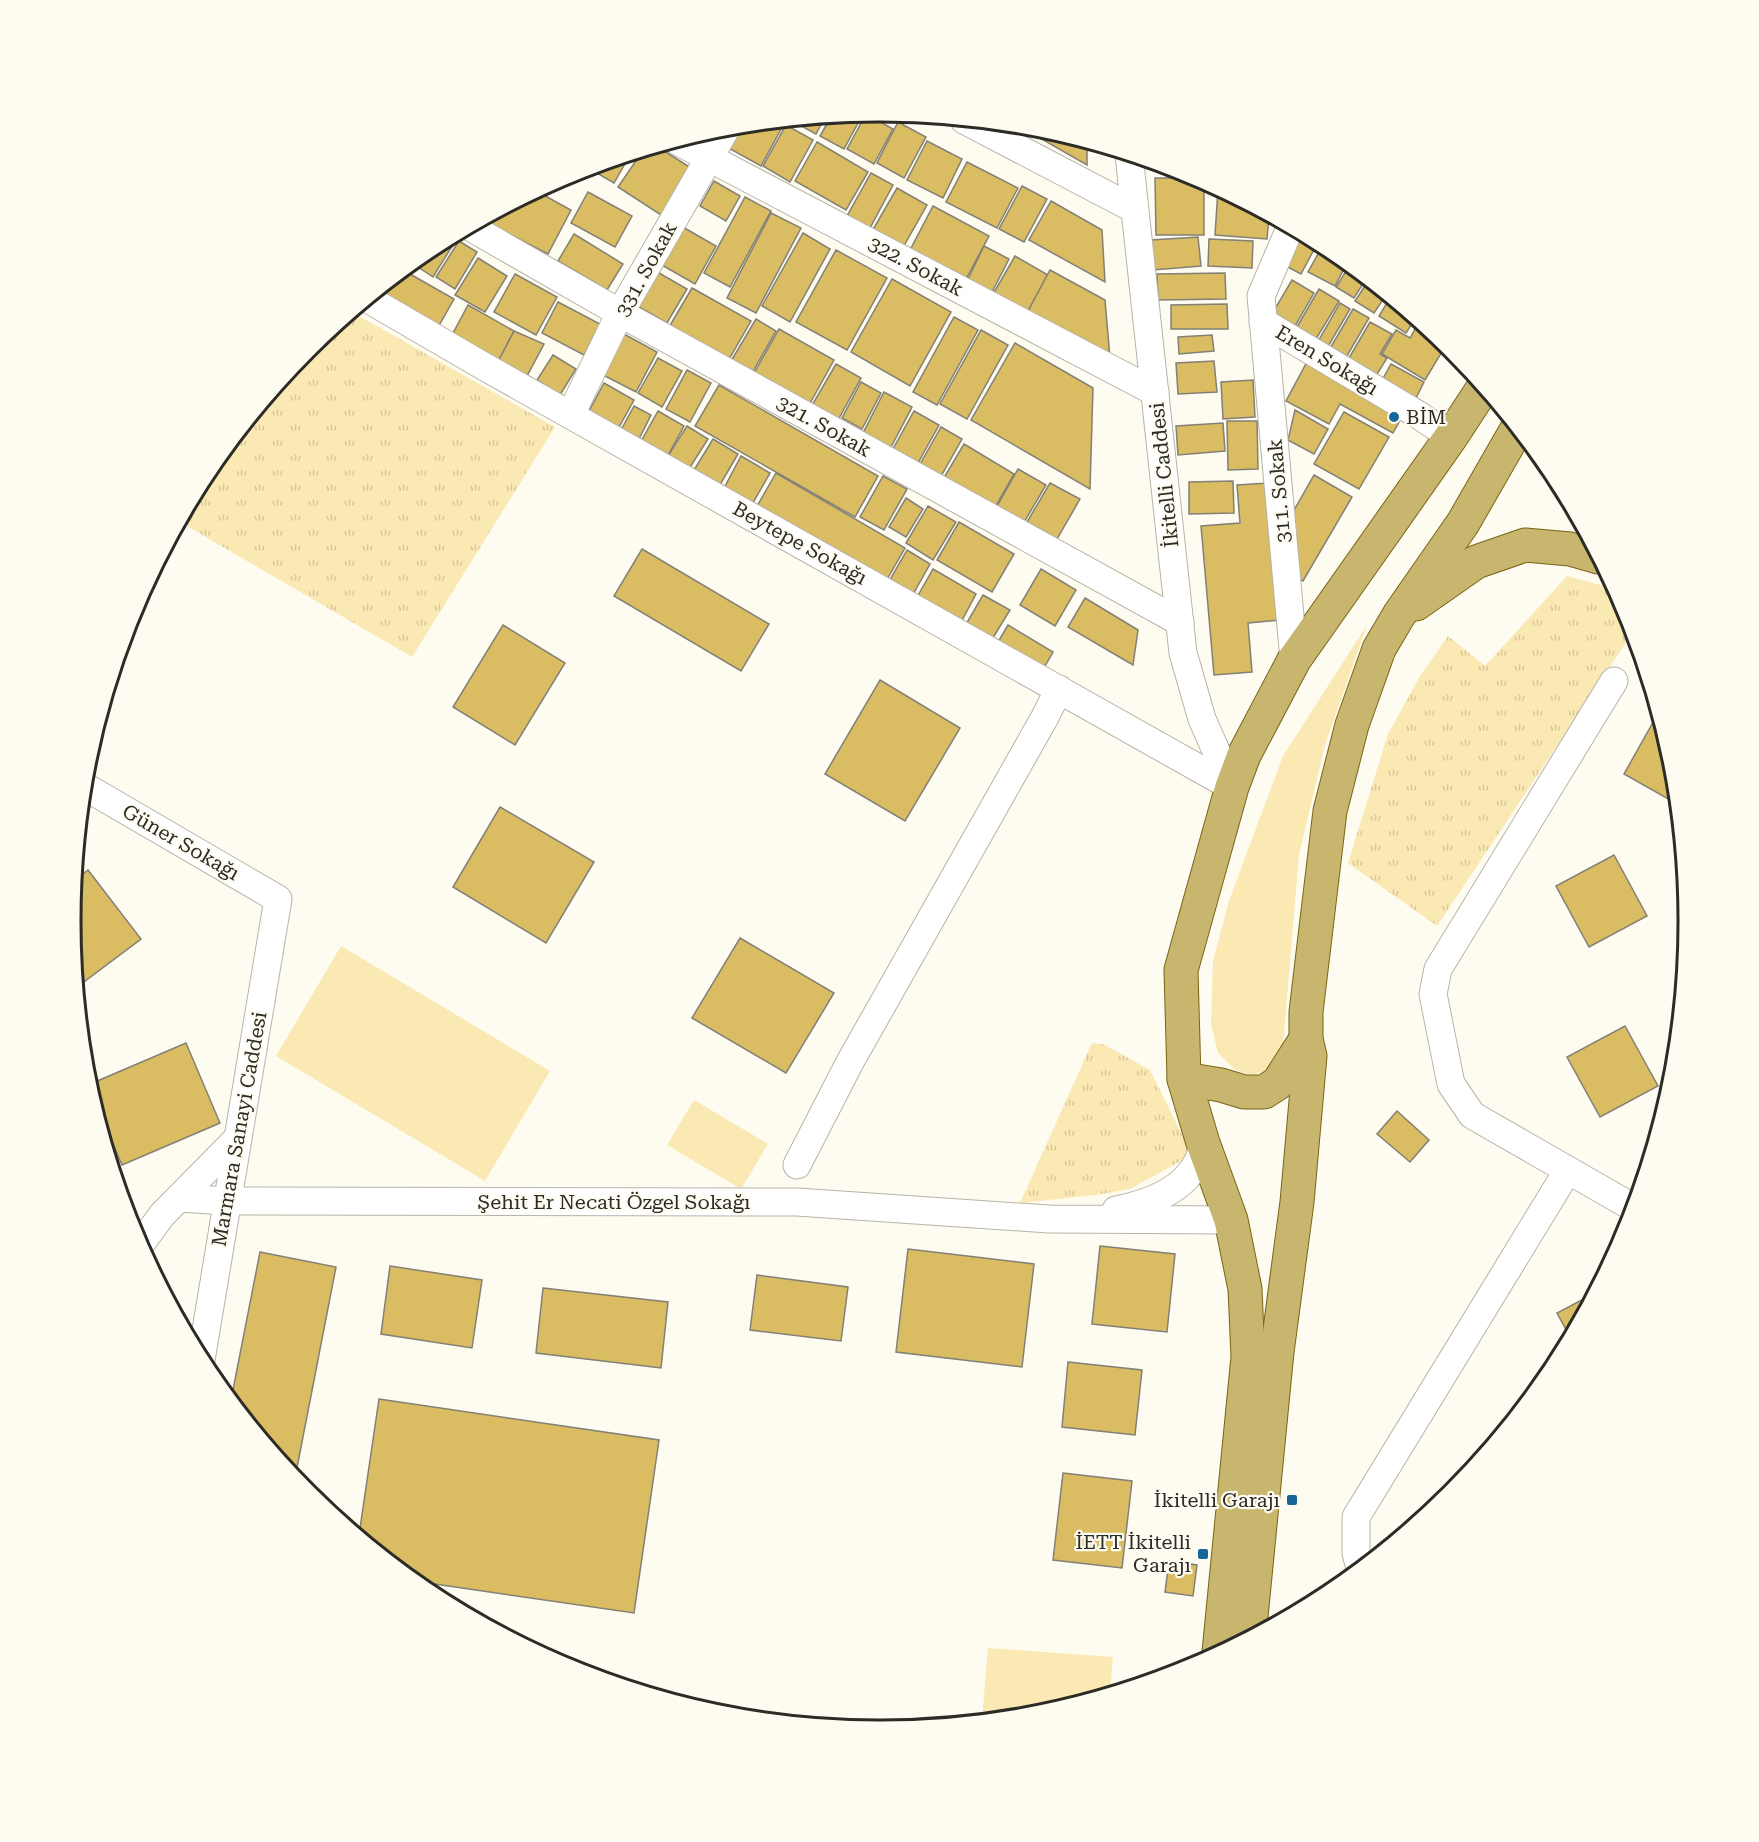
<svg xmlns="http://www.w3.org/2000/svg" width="1759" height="1842" font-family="'Roboto Serif',serif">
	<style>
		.grass { fill: #fbe9b3 }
		.park { fill: url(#park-tufts) }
		.building { fill: #dabc63; stroke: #838075; stroke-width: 1.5 }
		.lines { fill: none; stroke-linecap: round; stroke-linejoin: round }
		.minor-casing { stroke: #b7b3a8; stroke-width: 29 }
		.major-casing { stroke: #796516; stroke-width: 35 }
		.minor { stroke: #fff; stroke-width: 27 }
		.major { stroke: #c8b56e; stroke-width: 33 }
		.poi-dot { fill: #146798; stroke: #fefbf1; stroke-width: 2 }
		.labels { text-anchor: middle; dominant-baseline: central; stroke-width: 4.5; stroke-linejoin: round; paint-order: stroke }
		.street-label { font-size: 20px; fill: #2c2b26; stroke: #fefbf1 }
		.poi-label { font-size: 20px; fill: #2c2b26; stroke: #fefbf1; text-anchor: end }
		.rim { fill: none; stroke: #2c2b26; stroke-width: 3 }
	</style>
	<defs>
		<pattern id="park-tufts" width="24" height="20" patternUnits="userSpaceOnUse" patternTransform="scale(1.5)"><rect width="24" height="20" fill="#fbe9b3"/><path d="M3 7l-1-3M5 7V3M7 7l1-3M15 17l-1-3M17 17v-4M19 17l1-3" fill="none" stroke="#d7c89a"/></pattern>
	</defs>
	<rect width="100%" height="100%" fill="#fefbf1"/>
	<g class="grass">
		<polygon points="1367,625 1325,745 1299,855 1283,1047 1266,1071 1250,1075 1234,1069 1218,1053 1211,1024 1213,961 1229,901 1283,756"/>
		<polygon points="341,946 550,1071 485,1181 276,1056"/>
		<polygon points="694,1100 768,1144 741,1189 667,1145"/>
		<polygon points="988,1648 1113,1657 1110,1692 1037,1715 982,1720"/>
	</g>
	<g class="park">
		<polygon points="352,312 555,427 412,657 180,522 207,471 308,349"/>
		<polygon points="1567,576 1615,589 1627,612 1633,632 1437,926 1348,863 1388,734 1420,676 1448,636 1485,666"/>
		<polygon points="1092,1043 1103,1044 1150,1070 1192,1155 1130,1189 1096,1195 1020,1203"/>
	</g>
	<g class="building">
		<polygon points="863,114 844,149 820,136 831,117"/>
		<polygon points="866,114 893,129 874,164 847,149"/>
		<polygon points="825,117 816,134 792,121"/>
		<polygon points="785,122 761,166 725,146 736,126"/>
		<polygon points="898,122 926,137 904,178 877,163"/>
		<polygon points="786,125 813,140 790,182 763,166"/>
		<polygon points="1025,126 1038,128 1087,142 1087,165 1024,129"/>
		<polygon points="927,141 962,159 943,198 907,180"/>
		<polygon points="817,142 868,172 846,210 795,181"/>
		<polygon points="658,147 691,168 661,215 618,187 642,152"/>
		<polygon points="630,155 614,183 588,168"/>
		<polygon points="967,162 1018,188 997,228 946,202"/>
		<polygon points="871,173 893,185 870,228 847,216"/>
		<polygon points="1155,178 1198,178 1204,182 1204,235 1156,235"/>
		<polygon points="714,181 740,196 726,221 700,206"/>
		<polygon points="1022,186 1047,199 1024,242 999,229"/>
		<polygon points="897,188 927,205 901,251 871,233"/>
		<polygon points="1218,189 1269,216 1267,239 1215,235"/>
		<polygon points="536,191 571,210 548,254 490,224 496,213"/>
		<polygon points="588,192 632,216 615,247 571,223"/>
		<polygon points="745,197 771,211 730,287 704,273"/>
		<polygon points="1051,201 1102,230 1105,282 1029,240"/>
		<polygon points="933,206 989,236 965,281 909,252"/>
		<polygon points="771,213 801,228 756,313 727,298"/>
		<polygon points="681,226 716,246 695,284 660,264"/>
		<polygon points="1297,231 1318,242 1301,274 1280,263"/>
		<polygon points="803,233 830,249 790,322 762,306"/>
		<polygon points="574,234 623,264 607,290 558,261"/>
		<polygon points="451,237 456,240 433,277 412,263 430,248"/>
		<polygon points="1198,237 1201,266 1153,270 1151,240"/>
		<polygon points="1209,239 1253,241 1252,268 1208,266"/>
		<polygon points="459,241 477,252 455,289 436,277"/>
		<polygon points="1323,245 1347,263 1335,286 1308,272"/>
		<polygon points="984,246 1009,259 991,294 967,281"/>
		<polygon points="836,250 887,278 847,350 796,322"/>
		<polygon points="1015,256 1048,275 1027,313 993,294"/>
		<polygon points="478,258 507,276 485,312 455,295"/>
		<polygon points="1350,265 1366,279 1354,298 1336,287"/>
		<polygon points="652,269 687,289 667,323 632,303"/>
		<polygon points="403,270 454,299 437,329 383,298 394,278"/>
		<polygon points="1050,270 1105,300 1110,358 1027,313"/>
		<polygon points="1225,273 1226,299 1158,300 1157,274"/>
		<polygon points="515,274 557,297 536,335 494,312"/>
		<polygon points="892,279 951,312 910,386 851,352"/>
		<polygon points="1292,280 1314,293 1291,333 1269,319"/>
		<polygon points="1368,281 1386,295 1374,313 1355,301"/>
		<polygon points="692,288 751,321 728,361 669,327"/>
		<polygon points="1319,289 1339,301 1313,344 1294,332"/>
		<polygon points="1390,298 1415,319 1406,333 1379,316"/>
		<polygon points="558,302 600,324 584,355 542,333"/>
		<polygon points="1340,303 1350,309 1326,350 1316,345"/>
		<polygon points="1227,304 1228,329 1171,329 1171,305"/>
		<polygon points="468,305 514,331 499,360 452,335"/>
		<polygon points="1353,309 1369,318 1344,361 1328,352"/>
		<polygon points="954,317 978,330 937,405 913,392"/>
		<polygon points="756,319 776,331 752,373 731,361"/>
		<polygon points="1370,322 1392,334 1380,354 1387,358 1374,379 1346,363"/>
		<polygon points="1419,322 1446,345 1425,380 1382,354 1396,330 1410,338"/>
		<polygon points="779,329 834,360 808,407 753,375"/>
		<polygon points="981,330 1008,345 967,419 940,404"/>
		<polygon points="514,331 544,344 527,376 499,360"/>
		<polygon points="624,334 657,352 636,392 603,375"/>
		<polygon points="1212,335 1214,351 1179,354 1178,337"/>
		<polygon points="1015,343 1093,388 1090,489 971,420"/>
		<polygon points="553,355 576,369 560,395 537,380"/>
		<polygon points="658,358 682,371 662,407 638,393"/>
		<polygon points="1308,360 1404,413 1393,433 1340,404 1329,424 1286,401"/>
		<polygon points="1214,361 1217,392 1178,394 1176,363"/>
		<polygon points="836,364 861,378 837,422 811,407"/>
		<polygon points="1391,364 1424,382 1414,402 1380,384"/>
		<polygon points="687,370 711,383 690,422 666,409"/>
		<polygon points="1253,380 1255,417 1223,419 1221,382"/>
		<polygon points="861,382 881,393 862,429 842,418"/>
		<polygon points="604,383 634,400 618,429 588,413"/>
		<polygon points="719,385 878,476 855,517 695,426"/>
		<polygon points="884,392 912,407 889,451 861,437"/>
		<polygon points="634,406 651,415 638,441 620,432"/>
		<polygon points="1295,410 1328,429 1314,454 1288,440"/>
		<polygon points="658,411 684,426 666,459 639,445"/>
		<polygon points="914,411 939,425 918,463 893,449"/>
		<polygon points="1344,412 1389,437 1359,489 1314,464"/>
		<polygon points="1227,421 1257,421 1258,469 1228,470"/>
		<polygon points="1223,423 1225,451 1178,455 1176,426"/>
		<polygon points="687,426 708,439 687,472 666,459"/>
		<polygon points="941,427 962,439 940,478 919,466"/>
		<polygon points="713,439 738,454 717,490 691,475"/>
		<polygon points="964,444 1014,474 993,511 942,481"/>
		<polygon points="741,456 770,473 750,508 722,492"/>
		<polygon points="1018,469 1046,485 1023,524 996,508"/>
		<polygon points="776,473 905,548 885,583 756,508"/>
		<polygon points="1314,475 1352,497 1303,581 1291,575 1289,519"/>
		<polygon points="883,476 907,489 884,530 860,517"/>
		<polygon points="1233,481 1234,513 1189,514 1189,482"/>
		<polygon points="1050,483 1080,499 1057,539 1027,522"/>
		<polygon points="1268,483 1280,620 1248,623 1252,672 1214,675 1201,526 1240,523 1237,485"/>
		<polygon points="906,498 923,509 906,537 889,527"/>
		<polygon points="928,506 956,522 933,560 906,543"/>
		<polygon points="959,522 1014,554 992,592 937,560"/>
		<polygon points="642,549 769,624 741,671 614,596"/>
		<polygon points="907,550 930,564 911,598 887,585"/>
		<polygon points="933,569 976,594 960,624 916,599"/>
		<polygon points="1041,569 1076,590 1055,626 1020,605"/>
		<polygon points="983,595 1010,610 991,641 965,626"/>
		<polygon points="1085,598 1138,630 1133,665 1068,627"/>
		<polygon points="503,625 565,663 515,745 453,707"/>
		<polygon points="1008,625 1053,652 1044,668 998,642"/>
		<polygon points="880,680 960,728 905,821 825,774"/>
		<polygon points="1656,717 1659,719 1673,764 1677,804 1624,774"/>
		<polygon points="500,807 594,862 546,943 453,887"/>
		<polygon points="1614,855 1647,916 1589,947 1556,886"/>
		<polygon points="88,870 141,939 77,987 70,921 75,880"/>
		<polygon points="740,938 834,993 786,1073 692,1018"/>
		<polygon points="1625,1026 1658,1086 1600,1117 1567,1057"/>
		<polygon points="186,1043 220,1123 122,1165 88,1085"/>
		<polygon points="1397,1111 1429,1140 1410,1162 1377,1134"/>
		<polygon points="1100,1246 1175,1254 1167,1332 1092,1324"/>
		<polygon points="908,1249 1034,1264 1022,1367 896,1352"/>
		<polygon points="260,1252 336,1267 295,1478 231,1400"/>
		<polygon points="390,1266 482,1280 472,1348 381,1334"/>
		<polygon points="757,1275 848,1287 841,1341 750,1330"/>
		<polygon points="543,1288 668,1302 661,1368 536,1353"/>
		<polygon points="1593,1294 1570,1337 1557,1313"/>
		<polygon points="1068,1362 1142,1370 1135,1435 1062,1427"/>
		<polygon points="379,1399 659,1440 634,1613 414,1581 359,1535"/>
		<polygon points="1063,1473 1132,1481 1122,1568 1053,1560"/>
		<polygon points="1169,1561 1197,1565 1193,1596 1165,1592"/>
	</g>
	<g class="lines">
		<defs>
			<g id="minor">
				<polyline points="964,120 1134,209"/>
				<polyline points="677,141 1155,392"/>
				<polyline points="1129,155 1183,653 1202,719 1232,787"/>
				<polyline points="470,227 620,313 1180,622"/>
				<polyline points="1290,228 1261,296 1294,660"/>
				<polyline points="368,299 485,367 1232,787"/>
				<polyline points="1263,322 1417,414 1451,437"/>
				<polyline points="571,414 620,313 727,127"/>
				<polyline points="1614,681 1438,969 1433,994 1451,1084 1472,1115 1634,1208"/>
				<polyline points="84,786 278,899 201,1360"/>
				<polyline points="797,1165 850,1062 1045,717 1059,689"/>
				<polyline points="179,1198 227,1201 797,1202 1049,1219 1231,1220"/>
				<path d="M1116 1210C1147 1204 1183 1192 1198 1161 1201 1156 1201 1149 1203 1143"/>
				<polyline points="140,1245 162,1215 237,1139"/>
				<polyline points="1360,1568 1356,1553 1356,1517 1568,1170"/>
			</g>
			<g id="major">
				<polyline points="1416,604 1476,562 1525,545 1570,549 1598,557"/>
				<polyline points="1184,1079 1221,1085 1244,1092 1264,1092 1278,1083 1306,1039"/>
				<polyline points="1249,1637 1277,1352 1297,1202 1310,1056 1306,1039 1306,1012 1330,811 1352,725 1379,649 1399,615 1463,523 1517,429"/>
				<polyline points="1219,1652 1248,1357 1245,1289 1231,1220 1203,1143 1184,1079 1181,970 1232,787 1244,755 1294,660 1451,437 1483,388"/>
			</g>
		</defs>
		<use href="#minor" class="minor-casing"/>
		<use href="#major" class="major-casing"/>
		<use href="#minor" class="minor"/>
		<use href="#major" class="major"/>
	</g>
	<g class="poi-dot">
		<circle cx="1394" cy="417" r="6"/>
		<rect x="1286" y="1494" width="12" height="12" rx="3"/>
		<rect x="1197" y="1548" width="12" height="12" rx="3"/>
	</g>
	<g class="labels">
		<g class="street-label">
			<text transform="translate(916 266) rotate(28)">322. Sokak</text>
			<text transform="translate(646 269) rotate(-61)">331. Sokak</text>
			<text transform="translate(1327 360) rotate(31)">Eren Sokağı</text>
			<text transform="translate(824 426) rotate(29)">321. Sokak</text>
			<text transform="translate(1164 475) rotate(-96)">İkitelli Caddesi</text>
			<text transform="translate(1279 491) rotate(-95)">311. Sokak</text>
			<text transform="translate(800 543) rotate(29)">Beytepe Sokağı</text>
			<text transform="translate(181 842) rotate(30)">Güner Sokağı</text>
			<text transform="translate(239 1129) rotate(-80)">Marmara Sanayi Caddesi</text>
			<text x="614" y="1202">Şehit Er Necati Özgel Sokağı</text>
		</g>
		<g class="poi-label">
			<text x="1406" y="417" text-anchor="start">BİM</text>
			<text x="1280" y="1500">İkitelli Garajı</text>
			<text x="1191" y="1542">İETT İkitelli<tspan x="1191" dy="23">Garajı</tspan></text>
		</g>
	</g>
	<path d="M0 0H1759V1842H0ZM879 122H880A798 798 0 0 1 1678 920V922A798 798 0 0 1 880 1720H879A798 798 0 0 1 81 922V920A798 798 0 0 1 879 122Z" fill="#fefbf1" fill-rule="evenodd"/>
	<path class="rim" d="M879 122H880A798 798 0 0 1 1678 920V922A798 798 0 0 1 880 1720H879A798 798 0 0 1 81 922V920A798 798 0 0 1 879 122Z"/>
</svg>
